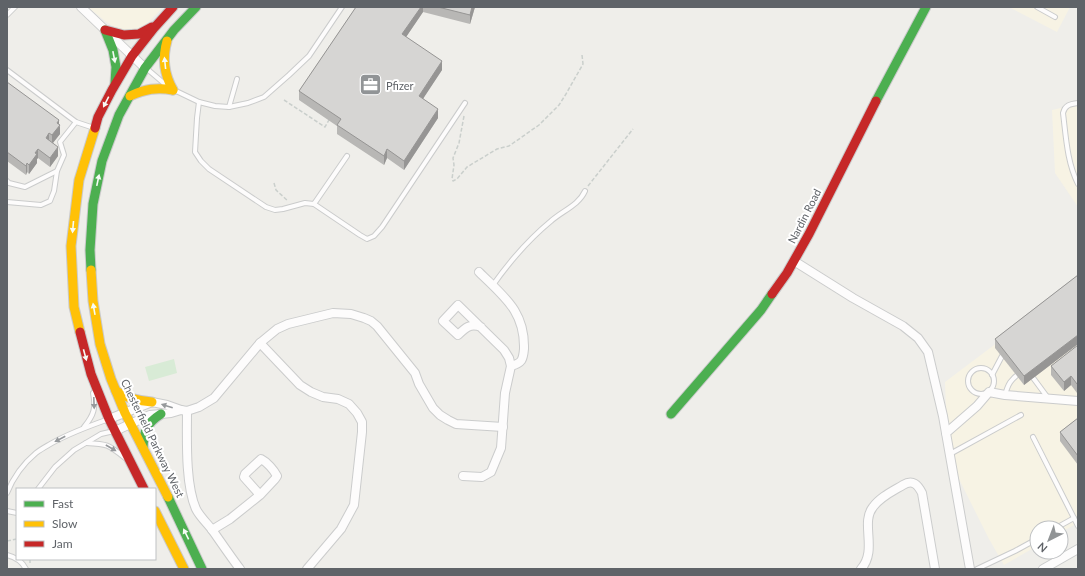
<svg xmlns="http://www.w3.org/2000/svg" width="1085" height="576" font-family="Lato,sans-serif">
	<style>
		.commercial { fill: #f7f3e4 }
		.green { fill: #d8ebd6 }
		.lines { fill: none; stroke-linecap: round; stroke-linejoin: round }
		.lane-casing { stroke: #cbcccc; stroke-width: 6 }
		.street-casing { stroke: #cbcccc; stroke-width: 10 }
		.fast-casing { stroke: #cacacb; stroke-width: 11 }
		.slow-casing { stroke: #cacacb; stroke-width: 11 }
		.jam-casing { stroke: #cacacb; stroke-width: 11 }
		.path { stroke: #cacfcc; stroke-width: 1.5; stroke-dasharray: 4 2; stroke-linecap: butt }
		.lane { stroke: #fdfcfc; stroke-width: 4 }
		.street { stroke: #fdfcfc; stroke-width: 8 }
		.fast { stroke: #4caf50; stroke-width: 9 }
		.slow { stroke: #ffc107; stroke-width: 9 }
		.jam { stroke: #c62828; stroke-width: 9 }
		.wall { fill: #b8b7b5 }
		.shaded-wall { fill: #969594 }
		.building { fill: #d6d5d3; stroke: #969594 }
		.oneway { fill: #f6fbf6 }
		.oneway2 { fill: #96999c }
		.labels { text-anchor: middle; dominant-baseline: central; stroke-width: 4; stroke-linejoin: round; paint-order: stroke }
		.poi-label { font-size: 11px; fill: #5f6368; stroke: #fff; text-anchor: start }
		.street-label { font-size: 11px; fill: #5f6368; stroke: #fff }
	</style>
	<rect width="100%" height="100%" fill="#efeeea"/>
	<g class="commercial">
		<polygon points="88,7 163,7 148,23 138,30 125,31 117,29 105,21"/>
		<polygon points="1009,7 1070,7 1057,32"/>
		<polygon points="1078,104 1078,207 1055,173 1052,110"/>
		<polygon points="1078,282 1078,523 1061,532 1061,528 1037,528 1037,546 1004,565 989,539 957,475 947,439 945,382"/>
	</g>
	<polygon class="green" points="174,359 177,373 149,381 145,367"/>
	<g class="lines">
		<defs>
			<g id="lane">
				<polyline points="1037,7 1055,17"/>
				<polyline points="7,15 15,7"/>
				<polyline points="146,68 166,85"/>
				<polyline points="7,70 76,122 94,128"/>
				<polyline points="174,90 199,102 215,106 229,107 248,103 264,97 289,75 309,56 342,7"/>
				<polyline points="199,102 197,118 195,152 201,161 209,169 266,207 275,210 283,209 305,203 314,204 347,156"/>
				<path d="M1078 103C1070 104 1065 105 1063 113 1066 137 1067 162 1078 184"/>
				<polyline points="229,107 237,79"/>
				<polyline points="7,181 9,183 25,187 57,171 64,155 60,142 76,122"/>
				<polyline points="7,202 41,205 50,201 54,191 57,171"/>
				<polyline points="314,204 360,235 367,239 374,236 382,227 465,103"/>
				<path d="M493 285C510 261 528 240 551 221 562 211 579 205 585 191"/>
				<circle cx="981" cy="381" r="13"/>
				<polyline points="992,375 1002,356 1006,353"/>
				<polyline points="1031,375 1048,398"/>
				<path d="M1005 395C1008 384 1011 379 1020 373"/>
				<path d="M84 427C94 415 96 408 93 393"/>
				<polyline points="1033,437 1078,526"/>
				<path d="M86 443C107 444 108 444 125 458"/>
				<polyline points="950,454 1021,415"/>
				<polyline points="38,489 55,467 74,450 101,434 114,431"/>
				<path d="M7 493C13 478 24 463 36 453 41 449 47 446 52 443 70 433 89 426 109 419"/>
				<polyline points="7,511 17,513"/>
				<polyline points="1056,528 1074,518"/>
				<path d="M7 555C15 557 22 561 26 569"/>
				<polyline points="977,569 1015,551 1037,539"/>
			</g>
			<g id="street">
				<polyline points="81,7 145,68"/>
				<polyline points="794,261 853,298 903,326 918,338 928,352 943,416 946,433"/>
				<path d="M479 272C504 297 525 311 524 349 523 360 522 363 511 366"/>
				<polyline points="260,343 300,385 311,392 323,397 338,399 349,404 357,413 362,422 362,432 354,505 341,529 307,569"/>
				<polyline points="181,410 187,411 199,407 214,398 260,343 277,329 288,324 333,313 351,314 364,318 371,321 377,326 415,373 419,384 433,408 440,415 448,420 456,424 503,427"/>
				<path d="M187 411C187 438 185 484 196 509 200 517 208 524 213 531 222 544 231 557 240 569"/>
				<polyline points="109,419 152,402 167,405 181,410 171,413 150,415 115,431"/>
				<path d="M463 476 482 477 491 472 501 448 505 393 511 366 509 358 504 350 458 305 443 321 458 335C465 328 470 323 481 327"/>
				<path d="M212 530 230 519 260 495 275 479 277 476C274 470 267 462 261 459L259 461 245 474 244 477 260 495"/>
				<path d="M861 569C878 550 860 523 873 507 880 497 893 491 903 485 913 479 918 485 922 493L935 569"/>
				<polyline points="970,569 946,433 977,406 989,392 1005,395 1078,401"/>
				<polyline points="1043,569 1078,549"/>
			</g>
			<g id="fast">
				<polyline points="105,30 113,50 116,67 115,83"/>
				<polyline points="876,101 926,7"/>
				<polyline points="91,270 90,250 93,204 102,161 119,115 145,68 174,30 196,7"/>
				<polyline points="671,414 761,310 772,294"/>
				<path d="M143 447C144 430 147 423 161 414"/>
				<polyline points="168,497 202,569"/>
			</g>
			<g id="slow">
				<path d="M167 41C162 58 164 74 173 90"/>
				<path d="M130 96C145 89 157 87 173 90"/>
				<polyline points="91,270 93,301 100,344 111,379 125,413 168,497"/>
				<polyline points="80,332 74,307 71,246 79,180 95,128"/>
				<path d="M116 391C127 399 139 401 152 402"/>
				<polyline points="155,511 184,569"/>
			</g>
			<g id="jam">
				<polyline points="105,30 124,35 139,34 152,27"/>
				<polyline points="95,128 98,117 112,90 132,56 154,28 173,7"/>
				<polyline points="772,294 787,273 809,234 876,101"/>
				<polyline points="80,332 91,374 109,419 144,489"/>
			</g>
		</defs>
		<use href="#lane" class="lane-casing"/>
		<use href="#street" class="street-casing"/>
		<use href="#fast" class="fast-casing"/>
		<use href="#slow" class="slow-casing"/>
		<use href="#jam" class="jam-casing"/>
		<g class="path">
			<polyline points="284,100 325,127 329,120"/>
			<polyline points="464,116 459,143 453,158 454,165 452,179 453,181 457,179 467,167 497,149 509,146 539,125 559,105 566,94 583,64 582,55"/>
			<polyline points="274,183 276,190 288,201"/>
			<polyline points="588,186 633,129"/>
			<polyline points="7,541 17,539"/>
			<polyline points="30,559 30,563"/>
		</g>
		<use href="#lane" class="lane"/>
		<use href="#street" class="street"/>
		<use href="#fast" class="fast"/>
		<use href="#slow" class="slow"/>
		<use href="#jam" class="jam"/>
	</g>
	<g class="wall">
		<polygon points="356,7 475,7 470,24 423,12 406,37 442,70 423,98 438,118 404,170 387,158 384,165 337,134 337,126 299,100 299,91"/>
		<polygon points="7,82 59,124 60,134 53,143 58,156 50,167 38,158 37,159 37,163 29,174 27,172 26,175 7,161"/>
		<polygon points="1078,275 1078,344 1024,385 995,348 995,339"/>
		<polygon points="1078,345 1078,391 1077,393 1071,385 1064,391 1051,375 1051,366"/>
		<polygon points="1078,418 1078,465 1060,441 1060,432"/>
	</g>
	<g class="shaded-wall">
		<polygon points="421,7 423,7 423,12 402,43 402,34"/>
		<polygon points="472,7 475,7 470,24 470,15"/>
		<polygon points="442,61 442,70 419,105 419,96"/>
		<polygon points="438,109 438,118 404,170 404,161"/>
		<polygon points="59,120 59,127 60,125 60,134 52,144 52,135 57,123"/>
		<polygon points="49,133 49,142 46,138"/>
		<polygon points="58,147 58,156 50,167 50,158"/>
		<polygon points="38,149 38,158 37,159 37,163 29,174 29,165 35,153"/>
		<polygon points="387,149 387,158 384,165 384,156"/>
		<polygon points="27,163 27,172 26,175 26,166"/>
		<polygon points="1078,335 1078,344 1024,385 1024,376"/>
		<polygon points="1071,376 1071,385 1064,391 1064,382"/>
		<polygon points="1078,382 1078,391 1077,393 1077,384"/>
	</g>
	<g class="building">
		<polygon points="356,7 421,7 402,34 442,61 419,96 438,109 404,161 387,149 384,156 337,125 341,119 299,91"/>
		<polygon points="438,7 472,7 470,15"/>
		<polygon points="7,82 59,120 57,123 60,125 52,135 49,133 46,138 58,147 50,158 38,149 35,153 37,154 29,165 27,163 26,166 7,152"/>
		<polygon points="1078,275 1078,335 1024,376 995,339"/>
		<polygon points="1078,345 1078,382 1077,384 1071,376 1064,382 1051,366"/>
		<polygon points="1078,418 1078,456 1060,432"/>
	</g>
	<defs><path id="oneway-solid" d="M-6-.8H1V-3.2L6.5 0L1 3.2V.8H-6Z"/></defs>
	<g class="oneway">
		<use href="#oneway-solid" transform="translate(114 57) rotate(79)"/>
		<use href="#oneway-solid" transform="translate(165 63) rotate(-96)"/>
		<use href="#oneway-solid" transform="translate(106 102) rotate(117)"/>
		<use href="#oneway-solid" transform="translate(98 180) rotate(-78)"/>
		<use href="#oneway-solid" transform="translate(73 227) rotate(95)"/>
		<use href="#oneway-solid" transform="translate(94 309) rotate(-100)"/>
		<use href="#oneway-solid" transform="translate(85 355) rotate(75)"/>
		<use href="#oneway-solid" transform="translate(186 534) rotate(-116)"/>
	</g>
	<g class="oneway2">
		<use href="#oneway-solid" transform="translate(94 403) rotate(88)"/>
		<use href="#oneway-solid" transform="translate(167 406) rotate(-163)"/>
		<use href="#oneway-solid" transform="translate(60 439) rotate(152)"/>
		<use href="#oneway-solid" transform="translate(111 448) rotate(30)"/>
	</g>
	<defs>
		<symbol id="office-square" viewBox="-11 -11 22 22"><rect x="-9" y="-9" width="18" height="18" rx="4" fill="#919496" stroke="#fff"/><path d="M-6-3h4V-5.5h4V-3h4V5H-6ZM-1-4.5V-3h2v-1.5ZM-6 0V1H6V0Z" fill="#fff"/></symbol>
	</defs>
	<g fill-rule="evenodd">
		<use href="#office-square" x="358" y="72" width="25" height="25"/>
	</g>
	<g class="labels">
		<g class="poi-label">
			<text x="386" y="85">Pfizer</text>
		</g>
		<g class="street-label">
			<text transform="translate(804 216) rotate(-63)">Nardin Road</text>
			<text transform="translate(153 438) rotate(64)">Chesterfield Parkway West</text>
		</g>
	</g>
	<rect width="1085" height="576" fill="none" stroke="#5f6368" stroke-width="16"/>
	<rect x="16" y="488" width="140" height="72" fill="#ffffff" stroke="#bfc1c3"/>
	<rect x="24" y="501" width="20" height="6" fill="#4caf50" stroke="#bfc1c3"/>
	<text x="52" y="508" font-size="12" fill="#5f6368">Fast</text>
	<rect x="24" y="521" width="20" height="6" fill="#ffc107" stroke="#bfc1c3"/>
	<text x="52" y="528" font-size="12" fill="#5f6368">Slow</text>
	<rect x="24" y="541" width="20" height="6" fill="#c62828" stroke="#bfc1c3"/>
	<text x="52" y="548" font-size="12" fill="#5f6368">Jam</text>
	<g transform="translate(1049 540) rotate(222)"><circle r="19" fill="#ffffff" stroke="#bfc1c3"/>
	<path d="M0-3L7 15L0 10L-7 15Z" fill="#919496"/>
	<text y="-6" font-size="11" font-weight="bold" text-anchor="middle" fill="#5f6368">N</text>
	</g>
</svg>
